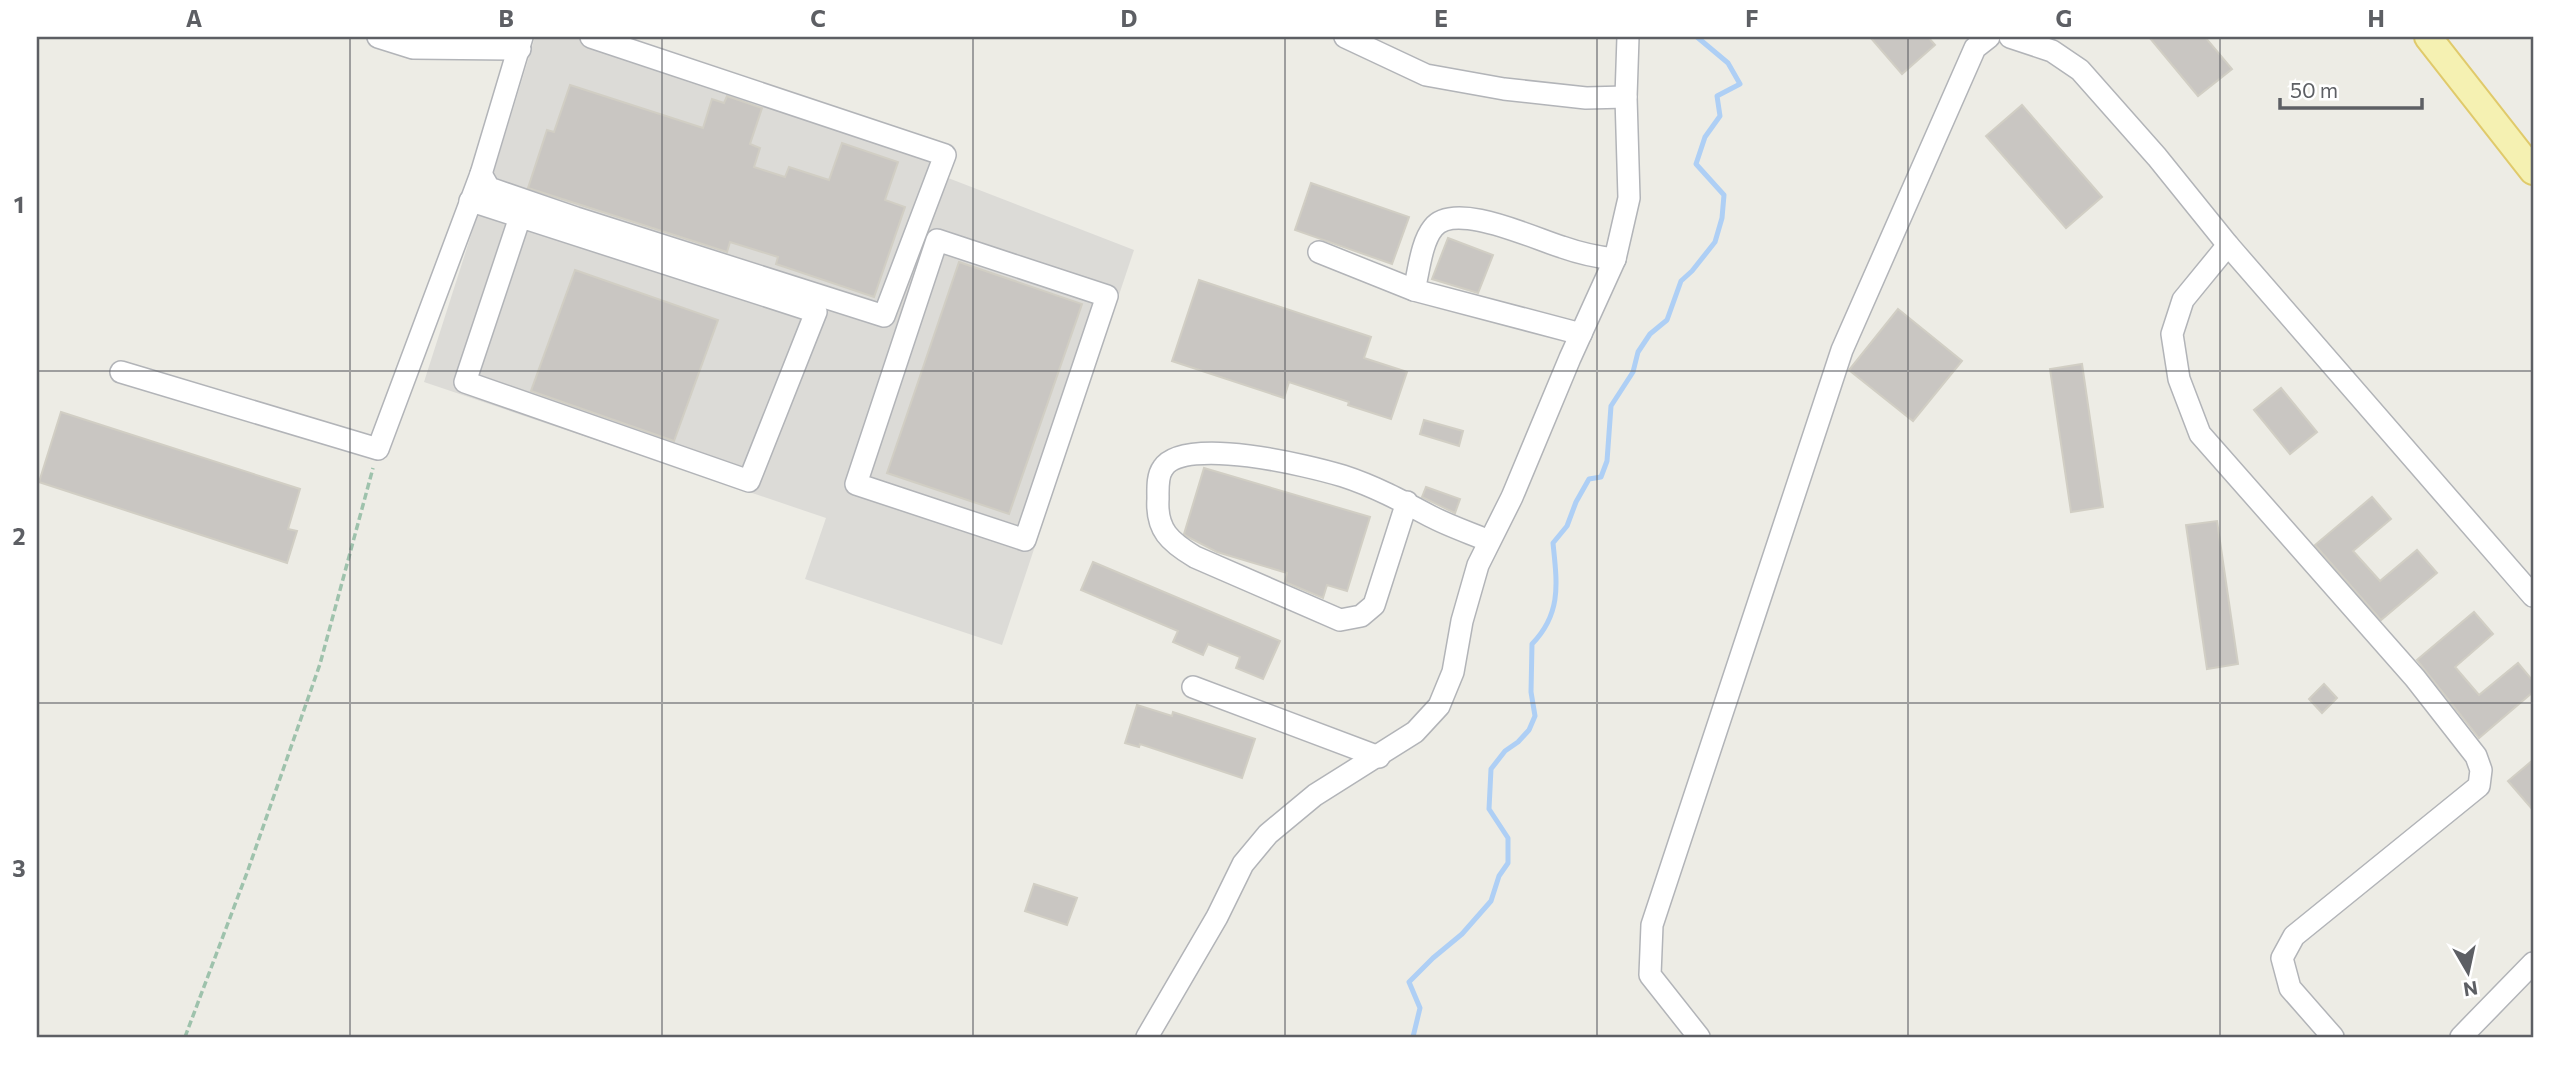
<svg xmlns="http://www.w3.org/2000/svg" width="2570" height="1074" font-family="Commissioner,sans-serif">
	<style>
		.industrial { fill: #dcdbd7 }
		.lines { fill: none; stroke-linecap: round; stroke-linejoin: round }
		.stream { stroke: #aecff5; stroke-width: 5 }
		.building { fill: #c9c6c2; stroke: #d1cec4; stroke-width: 2 }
		.minor-casing { stroke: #b2b4b8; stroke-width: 24 }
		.major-casing { stroke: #e0ca6b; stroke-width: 30 }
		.path { stroke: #9ec2ac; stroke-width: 3.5; stroke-dasharray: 7 3.5; stroke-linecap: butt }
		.minor { stroke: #fff; stroke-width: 21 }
		.major { stroke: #f5f1b2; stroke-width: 26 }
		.grid { fill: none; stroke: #5d5f64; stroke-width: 2; stroke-opacity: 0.55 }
		.neatline { fill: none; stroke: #5d5f64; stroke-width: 2.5 }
		.grid-label { font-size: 23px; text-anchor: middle; font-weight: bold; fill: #5d5f64 }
	</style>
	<rect width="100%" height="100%" fill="#edece5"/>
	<polygon class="industrial" points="535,37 605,37 951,148 943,176 1134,250 1002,645 805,579 826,518 424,382 481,204 489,188"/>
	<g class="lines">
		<path class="stream" d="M1413 1037 1420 1008 1409 982 1433 958 1462 934 1491 901 1499 876 1508 863V838L1489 809 1491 769 1505 751 1518 742 1529 730 1535 716 1531 692 1532 644C1562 613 1557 583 1553 543L1567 526 1576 502 1589 479 1601 477 1607 461 1611 406 1633 372 1638 352 1650 334 1667 320 1681 281 1692 271 1715 242 1722 218 1724 195 1696 164 1705 137 1720 116 1717 96 1740 84 1728 63 1697 37"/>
	</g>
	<g class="building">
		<polygon points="1870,37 1928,37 1935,45 1902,74"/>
		<polygon points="2149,37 2205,37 2232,69 2198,96"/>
		<polygon points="570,85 703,128 712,99 724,103 727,96 762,108 750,144 760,148 754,167 785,177 789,167 829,180 842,143 898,162 885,200 905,207 874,297 776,264 778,257 730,242 727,252 528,188 547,130 554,132"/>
		<polygon points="2022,105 2102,197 2066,228 1986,136"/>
		<polygon points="1311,183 1409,217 1392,264 1295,230"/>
		<polygon points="1448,238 1493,255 1478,293 1432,279"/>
		<polygon points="959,262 1082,304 1009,514 887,473"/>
		<polygon points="575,270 718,320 674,441 531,391"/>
		<polygon points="1199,280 1371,337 1364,358 1407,372 1391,419 1348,405 1349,402 1289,382 1284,398 1172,361"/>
		<polygon points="1898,309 1962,361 1913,421 1849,370"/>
		<polygon points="2082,364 2103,507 2071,512 2050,369"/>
		<polygon points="2281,388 2317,432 2290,454 2254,410"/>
		<polygon points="61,412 300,489 288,529 297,531 287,563 39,482"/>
		<polygon points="1424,420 1463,431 1459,446 1420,434"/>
		<polygon points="1204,468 1370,517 1347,591 1327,585 1323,598 1285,582 1287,573 1217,552 1186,536 1184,534"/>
		<polygon points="1426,487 1460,499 1455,513 1422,497"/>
		<polygon points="2372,497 2391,519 2353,551 2380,581 2417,550 2437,573 2381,620 2315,545"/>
		<polygon points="2217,521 2238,664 2207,669 2186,525"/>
		<polygon points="1093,562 1280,641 1263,679 1236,668 1240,657 1208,644 1203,655 1173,642 1178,631 1081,590"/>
		<polygon points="2474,612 2493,634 2455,667 2479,695 2518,663 2533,681 2533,692 2479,738 2417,660"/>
		<polygon points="2324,684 2337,698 2322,713 2309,699"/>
		<polygon points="1137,705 1172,716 1173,712 1255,739 1242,778 1140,744 1139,747 1125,743"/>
		<polygon points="2533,760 2533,810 2508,781"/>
		<polygon points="1034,884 1077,898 1067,925 1025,911"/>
	</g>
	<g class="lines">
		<defs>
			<g id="minor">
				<polyline points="378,37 413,48 520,49"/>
				<polyline points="1345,37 1426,75 1504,89 1586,98 1626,97"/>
				<polyline points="2010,37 2052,51 2080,70 2157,157 2228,245 2533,596"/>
				<polyline points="481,174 489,188 576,218 884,316 945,155 591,37"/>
				<polyline points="470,201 481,204 816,312 749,481 465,382 520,217"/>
				<polygon points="937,240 1107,296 1025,540 856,484"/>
				<polyline points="2228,245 2183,300 2172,334 2179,379 2200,434 2415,678 2476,756 2481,770 2479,786 2294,936 2282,958 2290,988 2333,1037"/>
				<polyline points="1319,252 1414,290 1581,334"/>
				<path d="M1414 290C1419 271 1421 243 1433 228 1454 200 1535 239 1562 247 1579 253 1596 257 1615 259"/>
				<polyline points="121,372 378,449 481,174 522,37"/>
				<path d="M1407 502 1374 605 1361 616 1340 620 1195 557C1170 542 1156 530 1158 499 1158 489 1157 476 1163 468 1184 435 1310 466 1343 476 1374 486 1402 501 1430 516 1449 526 1470 533 1489 541"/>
				<polyline points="1193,687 1379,757"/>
				<polyline points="1147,1037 1217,917 1243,864 1268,834 1315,795 1415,732 1439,706 1453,672 1462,621 1478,565 1512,497 1570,358 1615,259 1629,198 1626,97 1628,37"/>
				<polyline points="1699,1037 1650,975 1652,925 1842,350 1975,48 1989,37"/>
				<polyline points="2461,1037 2533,963"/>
			</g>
			<polyline id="major" points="2428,37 2533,171"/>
		</defs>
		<use href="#minor" class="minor-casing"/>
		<use href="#major" class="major-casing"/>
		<polyline class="path" points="185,1037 248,870 320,664 373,468"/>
		<use href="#minor" class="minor"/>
		<use href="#major" class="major"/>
	</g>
	<path class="grid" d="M350 37V1037M662 37V1037M973 37V1037M1285 37V1037M1597 37V1037M1908 37V1037M2220 37V1037M37 371H2533M37 703H2533"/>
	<rect width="2570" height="1074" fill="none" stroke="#ffffff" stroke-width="77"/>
	<g transform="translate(2468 972) rotate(171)" stroke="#ffffff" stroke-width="5" paint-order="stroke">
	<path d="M0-5L12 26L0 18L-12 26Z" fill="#5d5f64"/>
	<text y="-10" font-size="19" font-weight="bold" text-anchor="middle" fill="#5d5f64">N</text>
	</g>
	<path d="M2280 98v10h142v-10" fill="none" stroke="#5d5f64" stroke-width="3.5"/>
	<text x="2290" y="98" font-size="21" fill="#5d5f64" stroke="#ffffff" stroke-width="5" paint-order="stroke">50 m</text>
	<rect x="38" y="38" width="2494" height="998" class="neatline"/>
	<g class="grid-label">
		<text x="194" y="27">A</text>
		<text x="506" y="27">B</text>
		<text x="818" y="27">C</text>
		<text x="1129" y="27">D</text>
		<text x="1441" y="27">E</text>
		<text x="1752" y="27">F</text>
		<text x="2064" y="27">G</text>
		<text x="2376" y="27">H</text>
		<text x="19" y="213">1</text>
		<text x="19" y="545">2</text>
		<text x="19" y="877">3</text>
	</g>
</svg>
